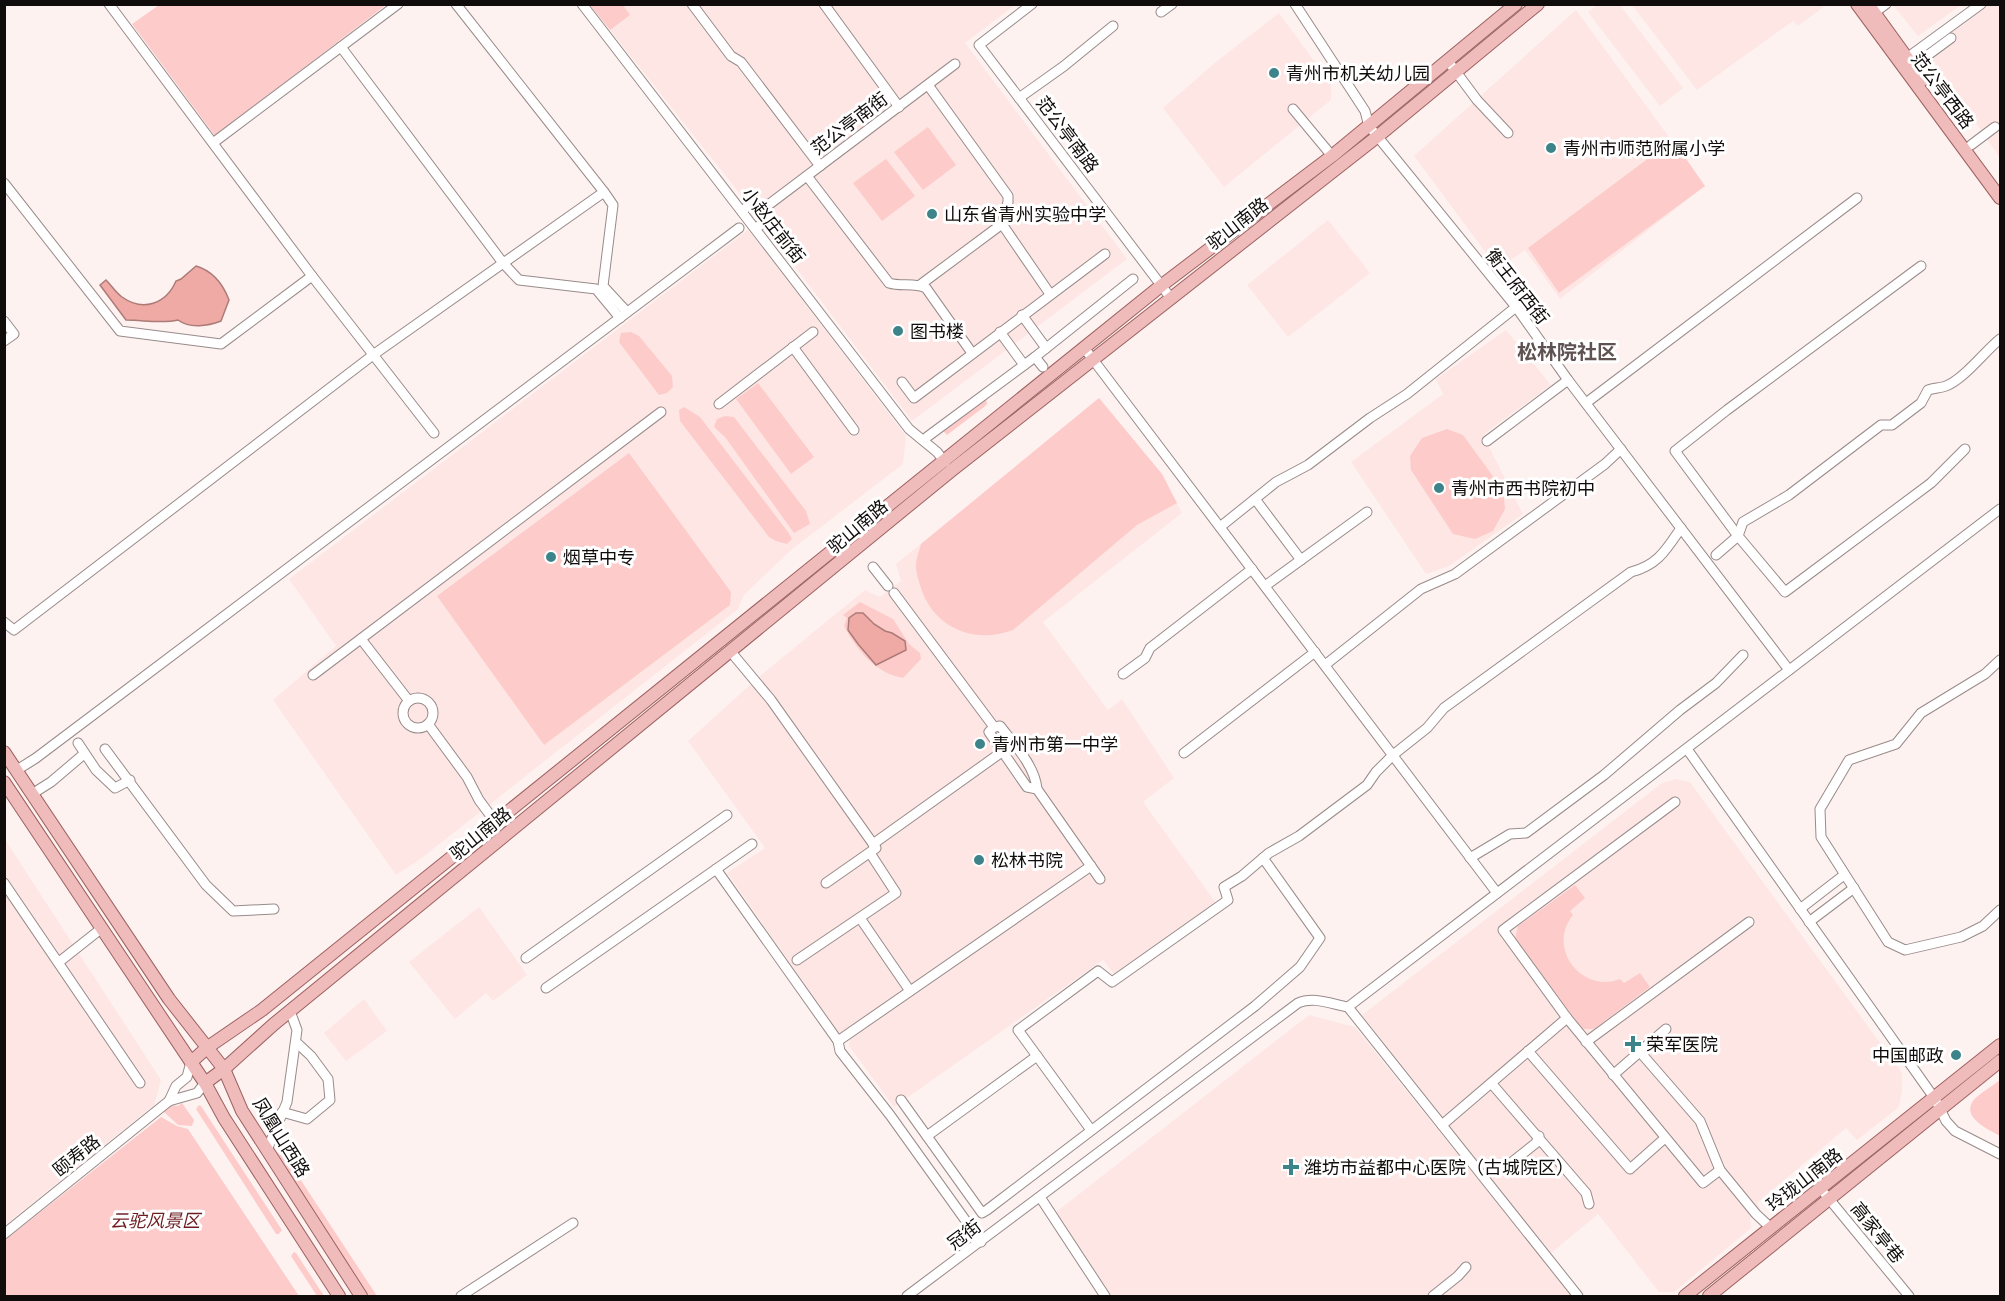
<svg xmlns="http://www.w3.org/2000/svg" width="2005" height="1301" font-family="'Playfair Display','Noto Sans SC',serif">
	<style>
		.built { fill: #fde6e4 }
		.green { fill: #fdccca }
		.water { fill: #efaaa6; stroke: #ac7b78; stroke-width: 1.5 }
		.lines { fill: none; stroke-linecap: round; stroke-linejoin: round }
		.minor-casing { stroke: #988b8a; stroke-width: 11 }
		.major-casing { stroke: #9b6260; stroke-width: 14 }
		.minor { stroke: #fff; stroke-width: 9 }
		.major { stroke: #f0bcbb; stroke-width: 12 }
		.poi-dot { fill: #3c8489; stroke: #fff; stroke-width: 2 }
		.labels { text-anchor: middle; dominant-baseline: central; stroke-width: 6; stroke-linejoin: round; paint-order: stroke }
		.poi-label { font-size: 18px; fill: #110c0c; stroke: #fff; text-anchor: start }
		.street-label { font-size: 18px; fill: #110c0c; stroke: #fff }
		.park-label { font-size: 18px; font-style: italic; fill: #6d1d21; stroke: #fff }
		.neighbourhood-label { font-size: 20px; font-weight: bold; fill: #5f5352; stroke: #fff }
	</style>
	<rect width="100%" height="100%" fill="#fef2f1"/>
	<g class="built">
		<polygon points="1599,4 1620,5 1683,88 1660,106 1588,12"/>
		<polygon points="590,5 1015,5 965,43 1127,259 912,421 774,239 773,217 759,199 744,199"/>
		<polygon points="1632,5 1826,5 1798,26 1793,21 1697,90"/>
		<polygon points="1893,5 1961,5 1918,36"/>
		<polygon points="1987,5 2000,5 2000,158 1929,54 1924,50"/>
		<polygon points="1576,10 1705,186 1560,299 1525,250 1498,269 1414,156"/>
		<polygon points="1279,13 1331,84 1331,100 1224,187 1163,108 1216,62"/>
		<polygon points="1328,220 1370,273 1288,337 1247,285"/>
		<polygon points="748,230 752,234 906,436 903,464 791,550 744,595 738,609 419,860 396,875 273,700 336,646 289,579"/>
		<polygon points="1506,330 1551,385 1484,434 1489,447 1523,514 1449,566 1426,574 1351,462 1443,394 1436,379"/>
		<polygon points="1099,398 1162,474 1182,513 1043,622 1108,710 1122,699 1174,778 1143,802 1216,903 1114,974 1103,960 894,1107 849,1046 850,1038 845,1032 839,1033 727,873 765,848 688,741 761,675 865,590 880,597 901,581 896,564"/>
		<polygon points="1676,779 1690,782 1902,1073 1902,1091 1899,1107 1857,1140 1846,1128 1757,1203 1761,1210 1750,1218 1751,1228 1674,1292 1659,1292 1598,1214 1551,1253 1362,1015 1662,783"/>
		<polygon points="4,838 161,1080 154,1105 5,1225"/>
		<polygon points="479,907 527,975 493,1001 486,993 455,1019 409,962"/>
		<polygon points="364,999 387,1031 346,1061 324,1033"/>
		<polygon points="1309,1015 1355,1027 1572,1296 1111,1296 1056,1212"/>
	</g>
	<g class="green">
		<polygon points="159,5 159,4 386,5 215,136 132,24"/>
		<polygon points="590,5 623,5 630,15 610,30"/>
		<polygon points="928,127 956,165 923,190 894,152"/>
		<polygon points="1673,140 1705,186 1559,293 1528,248"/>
		<polygon points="886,159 915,196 882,221 853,183"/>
		<polygon points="631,332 639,336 672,376 673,387 667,393 659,395 619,342 621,333"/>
		<polygon points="758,383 814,457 791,474 736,399"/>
		<polygon points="986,398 987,404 984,407 947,435 942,430"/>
		<path d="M1099 398 1162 474 1177 503 1137 525 1013 630C973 645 932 627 920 585 918 579 916 573 916 566 916 559 919 551 921 544Z"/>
		<polygon points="684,407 700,417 788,532 792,539 787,544 776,541 769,537 680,421 679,410"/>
		<polygon points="725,416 734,417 806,511 810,524 794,533 725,437 714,427 717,419"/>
		<polygon points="1447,429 1463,435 1503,490 1505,509 1493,531 1475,539 1453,534 1411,470 1410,456 1422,438"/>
		<polygon points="629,453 731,592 730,605 544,745 437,596"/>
		<path d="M860 602 893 619 909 644 920 653 921 659 903 678C875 673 857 650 844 626L847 618 843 615Z"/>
		<path d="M1575 885 1585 898 1570 911 1573 915C1546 948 1582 994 1620 979L1624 983 1640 973 1650 987 1594 1029H1582L1515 939 1518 926Z"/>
		<path d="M2000 1080V1136C1990 1130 1961 1118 1973 1101 1977 1095 1994 1085 2000 1080Z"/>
		<polygon points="182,1103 194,1120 192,1126 178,1125 163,1111 171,1105 178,1106"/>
		<polygon points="199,1105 201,1106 282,1230 279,1234 276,1234 196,1109"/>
		<polygon points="161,1117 177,1126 188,1129 299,1296 5,1296 5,1240"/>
		<polygon points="278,1151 283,1153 377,1296 367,1296 276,1158"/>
		<polygon points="294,1252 296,1253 324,1296 317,1296 291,1256"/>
	</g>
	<g class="water">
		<path d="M196 266C213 271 223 284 229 300L221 321C208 326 190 329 178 320 161 324 144 320 126 320L100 285 106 280C111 285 116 293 122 297 143 312 166 304 176 281L181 279Z"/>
		<polygon points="856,613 863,613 874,624 885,631 892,633 905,641 906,650 876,665 858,644 848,630 849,618"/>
	</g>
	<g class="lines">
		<defs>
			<g id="minor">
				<polyline points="109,4 312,276 434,433"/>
				<polyline points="582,4 909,429 937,452 945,462"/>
				<polyline points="692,4 731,56 741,62 820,166"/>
				<polyline points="824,4 899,107"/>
				<polyline points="1032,4 979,45 1170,297"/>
				<polyline points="1295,4 1365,111 1369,126 1516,307 1568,380 1789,670"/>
				<polyline points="1161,12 1172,4"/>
				<polyline points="1874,13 1886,4"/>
				<polyline points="341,47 503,263 519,280 596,289 620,318"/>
				<polyline points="1907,58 1981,4"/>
				<polyline points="1448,61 1477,100 1508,133"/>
				<polyline points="1913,66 1951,38"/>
				<polyline points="928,85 1008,196 1008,202 1002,224 1050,294"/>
				<polyline points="1019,98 1064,66 1113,26"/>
				<polyline points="1293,109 1332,156"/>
				<polyline points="213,143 398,4"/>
				<polyline points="1971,145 1995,127"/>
				<path d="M807 176 889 283C901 287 914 282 926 288L972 353"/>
				<polyline points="4,183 120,331 221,344 312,276"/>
				<polyline points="604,192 613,205 603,286 627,312"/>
				<polyline points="763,209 955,64"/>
				<path d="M742 211 752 203C761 205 767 212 766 221L756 228"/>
				<polyline points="1921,266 1727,410 1675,451 1738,536 1785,592 1931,483 1965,449"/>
				<polyline points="920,285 1002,224"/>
				<polyline points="1022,315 1046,348"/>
				<polyline points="4,321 14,334 4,341"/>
				<polyline points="1000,332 1024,365"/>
				<polyline points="793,347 854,430"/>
				<polyline points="1085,349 1497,893"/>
				<polyline points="1035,357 1043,367"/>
				<polyline points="902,382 914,398 1105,254"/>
				<polyline points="1586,403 1857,198"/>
				<polyline points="719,404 813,332"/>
				<polyline points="927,437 1035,357 1133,279"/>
				<polyline points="1487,441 1568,380"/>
				<polyline points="1255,499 1301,560"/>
				<polyline points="1220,527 1276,482 1308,465 1370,418 1407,394 1516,307"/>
				<path d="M1716 555 1738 536 1743 522 1789 495 1881 425H1892L1921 403 1928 390C1934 388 1941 388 1946 386 1964 379 1985 351 2000 339"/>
				<polyline points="873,567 888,586"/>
				<polyline points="1265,586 1367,512"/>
				<path d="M894 593 994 727 1000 726C1014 744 1035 766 1037 789L1100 879"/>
				<polyline points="4,622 14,630 373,355 604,192 456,4"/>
				<polyline points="361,639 409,701"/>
				<polyline points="731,652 771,700 876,848 826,883"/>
				<polyline points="2000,660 1985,674 1921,713 1896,744 1849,760 1820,809 1821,837 1888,942 1905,950 1961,937 1983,926 2000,910"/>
				<polyline points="1325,665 1421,589 1455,574 1605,464 1621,449"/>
				<polyline points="1123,674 1145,658 1150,648 1252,569"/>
				<polyline points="313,675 661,412"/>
				<circle cx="418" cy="713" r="15"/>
				<polyline points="428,724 467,777 479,800 496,823"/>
				<polyline points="994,727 989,732 1027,787 1037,789"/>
				<polyline points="78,743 96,770 115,788 130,780"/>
				<polyline points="105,749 206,885 233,911 274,909"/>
				<polyline points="1687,749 1935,1099 1946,1121 1955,1131 2000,1154"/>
				<polyline points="1184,753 1315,652"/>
				<polyline points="17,770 36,758 739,228"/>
				<polyline points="32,794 51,782 84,754"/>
				<polyline points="1675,802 1503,930 1567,1018 1703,1183 1720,1170"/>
				<polyline points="873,844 1013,744"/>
				<polyline points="1470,858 1510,834 1526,833 1604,775 1680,710 1716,683 1743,655"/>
				<polyline points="716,869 838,1041 840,1051 890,1115 981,1242"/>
				<polyline points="4,883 140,1083"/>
				<polyline points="1800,909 1844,875"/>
				<polyline points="860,918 910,991"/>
				<polyline points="1809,922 1854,888"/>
				<polyline points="526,958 727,815"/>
				<polyline points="797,960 896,893 870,853"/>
				<polyline points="59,962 102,928"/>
				<polyline points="546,988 752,844"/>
				<polyline points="1348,1007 1578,1296"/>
				<polyline points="838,1041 1091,866"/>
				<polyline points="1586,1042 1749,922"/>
				<polyline points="1528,1051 1630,1169 1665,1138"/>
				<polyline points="1640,1052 1700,1121 1720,1170 1756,1214 1771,1228"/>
				<polyline points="1613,1075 1666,1029"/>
				<polyline points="1492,1084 1586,1193 1589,1204"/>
				<polyline points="901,1100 982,1213 987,1210 1255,1006 1300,967 1320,938 1263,858"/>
				<polyline points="169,1101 176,1086 187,1077 191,1062"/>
				<polyline points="282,1112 307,1119 330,1100 328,1079 311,1056 296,1042"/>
				<polyline points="1442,1125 1567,1018"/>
				<path d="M1091 1130 1018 1030 1098 971 1112 982 1228 900 1224 887 1242 876 1269 853 1299 836 1367 785 1376 772 1393 755 1427 728 1444 708 1631 572C1658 565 1666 550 1681 528"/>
				<polyline points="927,1136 1037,1056"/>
				<polyline points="267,1150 287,1102 297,1030 290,1011"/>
				<polyline points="1512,1162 1536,1143 1539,1136"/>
				<polyline points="1825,1194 1909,1296"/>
				<polyline points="1040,1197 1105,1296"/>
				<polyline points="4,1234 169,1101 197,1093 205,1083"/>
				<polyline points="461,1296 573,1223"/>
				<path d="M907 1296 1298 1003C1314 996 1331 1004 1348 1007L2000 509"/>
				<polyline points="1433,1296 1458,1276 1466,1267"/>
			</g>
			<g id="major">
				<polyline points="1857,4 2000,198"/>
				<polyline points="1868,4 1923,80"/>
				<polyline points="4,752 169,999 224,1069 242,1111 361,1296"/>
				<polyline points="4,782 205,1083 224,1118 339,1296"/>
				<polyline points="191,1062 208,1047 262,1010 1162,285 1332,156 1516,4"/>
				<polyline points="205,1083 224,1069 274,1024 952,470 1378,136 1538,4"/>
				<polyline points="1685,1296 2000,1045"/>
				<polyline points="1709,1296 2000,1061"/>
			</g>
		</defs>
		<use href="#minor" class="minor-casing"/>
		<use href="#major" class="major-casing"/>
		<use href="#minor" class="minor"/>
		<use href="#major" class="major"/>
	</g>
	<g class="poi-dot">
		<circle cx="1274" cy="73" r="6"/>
		<circle cx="1551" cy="148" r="6"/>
		<circle cx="932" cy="214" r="6"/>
		<circle cx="898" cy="331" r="6"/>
		<circle cx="1439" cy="488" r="6"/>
		<circle cx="551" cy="557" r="6"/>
		<circle cx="980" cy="744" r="6"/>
		<circle cx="979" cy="860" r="6"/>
		<path d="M1630 1035h6v6h6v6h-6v6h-6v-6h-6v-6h6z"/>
		<circle cx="1956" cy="1055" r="6"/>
		<path d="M1288 1158h6v6h6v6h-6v6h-6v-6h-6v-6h6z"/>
	</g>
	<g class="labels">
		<g class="poi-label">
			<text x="1286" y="73">青州市机关幼儿园</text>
			<text x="1563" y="148">青州市师范附属小学</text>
			<text x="944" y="214">山东省青州实验中学</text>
			<text x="910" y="331">图书楼</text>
			<text x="1451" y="488">青州市西书院初中</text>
			<text x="563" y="557">烟草中专</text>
			<text x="992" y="744">青州市第一中学</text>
			<text x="991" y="860">松林书院</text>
			<text x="1646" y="1044">荣军医院</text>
			<text x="1944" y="1055" text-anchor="end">中国邮政</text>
			<text x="1304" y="1167">潍坊市益都中心医院（古城院区）</text>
		</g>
		<g class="street-label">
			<text transform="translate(1943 90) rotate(53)">范公亭西路</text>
			<text transform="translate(849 123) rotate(-37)">范公亭南街</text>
			<text transform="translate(1068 134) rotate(53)">范公亭南路</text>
			<text transform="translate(1237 223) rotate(-38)">驼山南路</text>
			<text transform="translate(774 225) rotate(52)">小赵庄前街</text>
			<text transform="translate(1518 286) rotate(52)">衡王府西街</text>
			<text transform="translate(857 526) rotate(-40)">驼山南路</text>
			<text transform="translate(480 833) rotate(-39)">驼山南路</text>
			<text transform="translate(282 1137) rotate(58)">凤凰山西路</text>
			<text transform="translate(76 1155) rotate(-39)">颐寿路</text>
			<text transform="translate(1804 1179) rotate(-38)">玲珑山南路</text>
			<text transform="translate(1878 1232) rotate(51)">高家亭巷</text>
			<text transform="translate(964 1234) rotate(-37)">冠街</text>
		</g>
		<g class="park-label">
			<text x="155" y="1220">云驼风景区</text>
		</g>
		<g class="neighbourhood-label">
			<text x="1567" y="350">松林院社区</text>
		</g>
	</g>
	<rect width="2005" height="1301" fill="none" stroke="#110c0c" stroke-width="12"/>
</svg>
